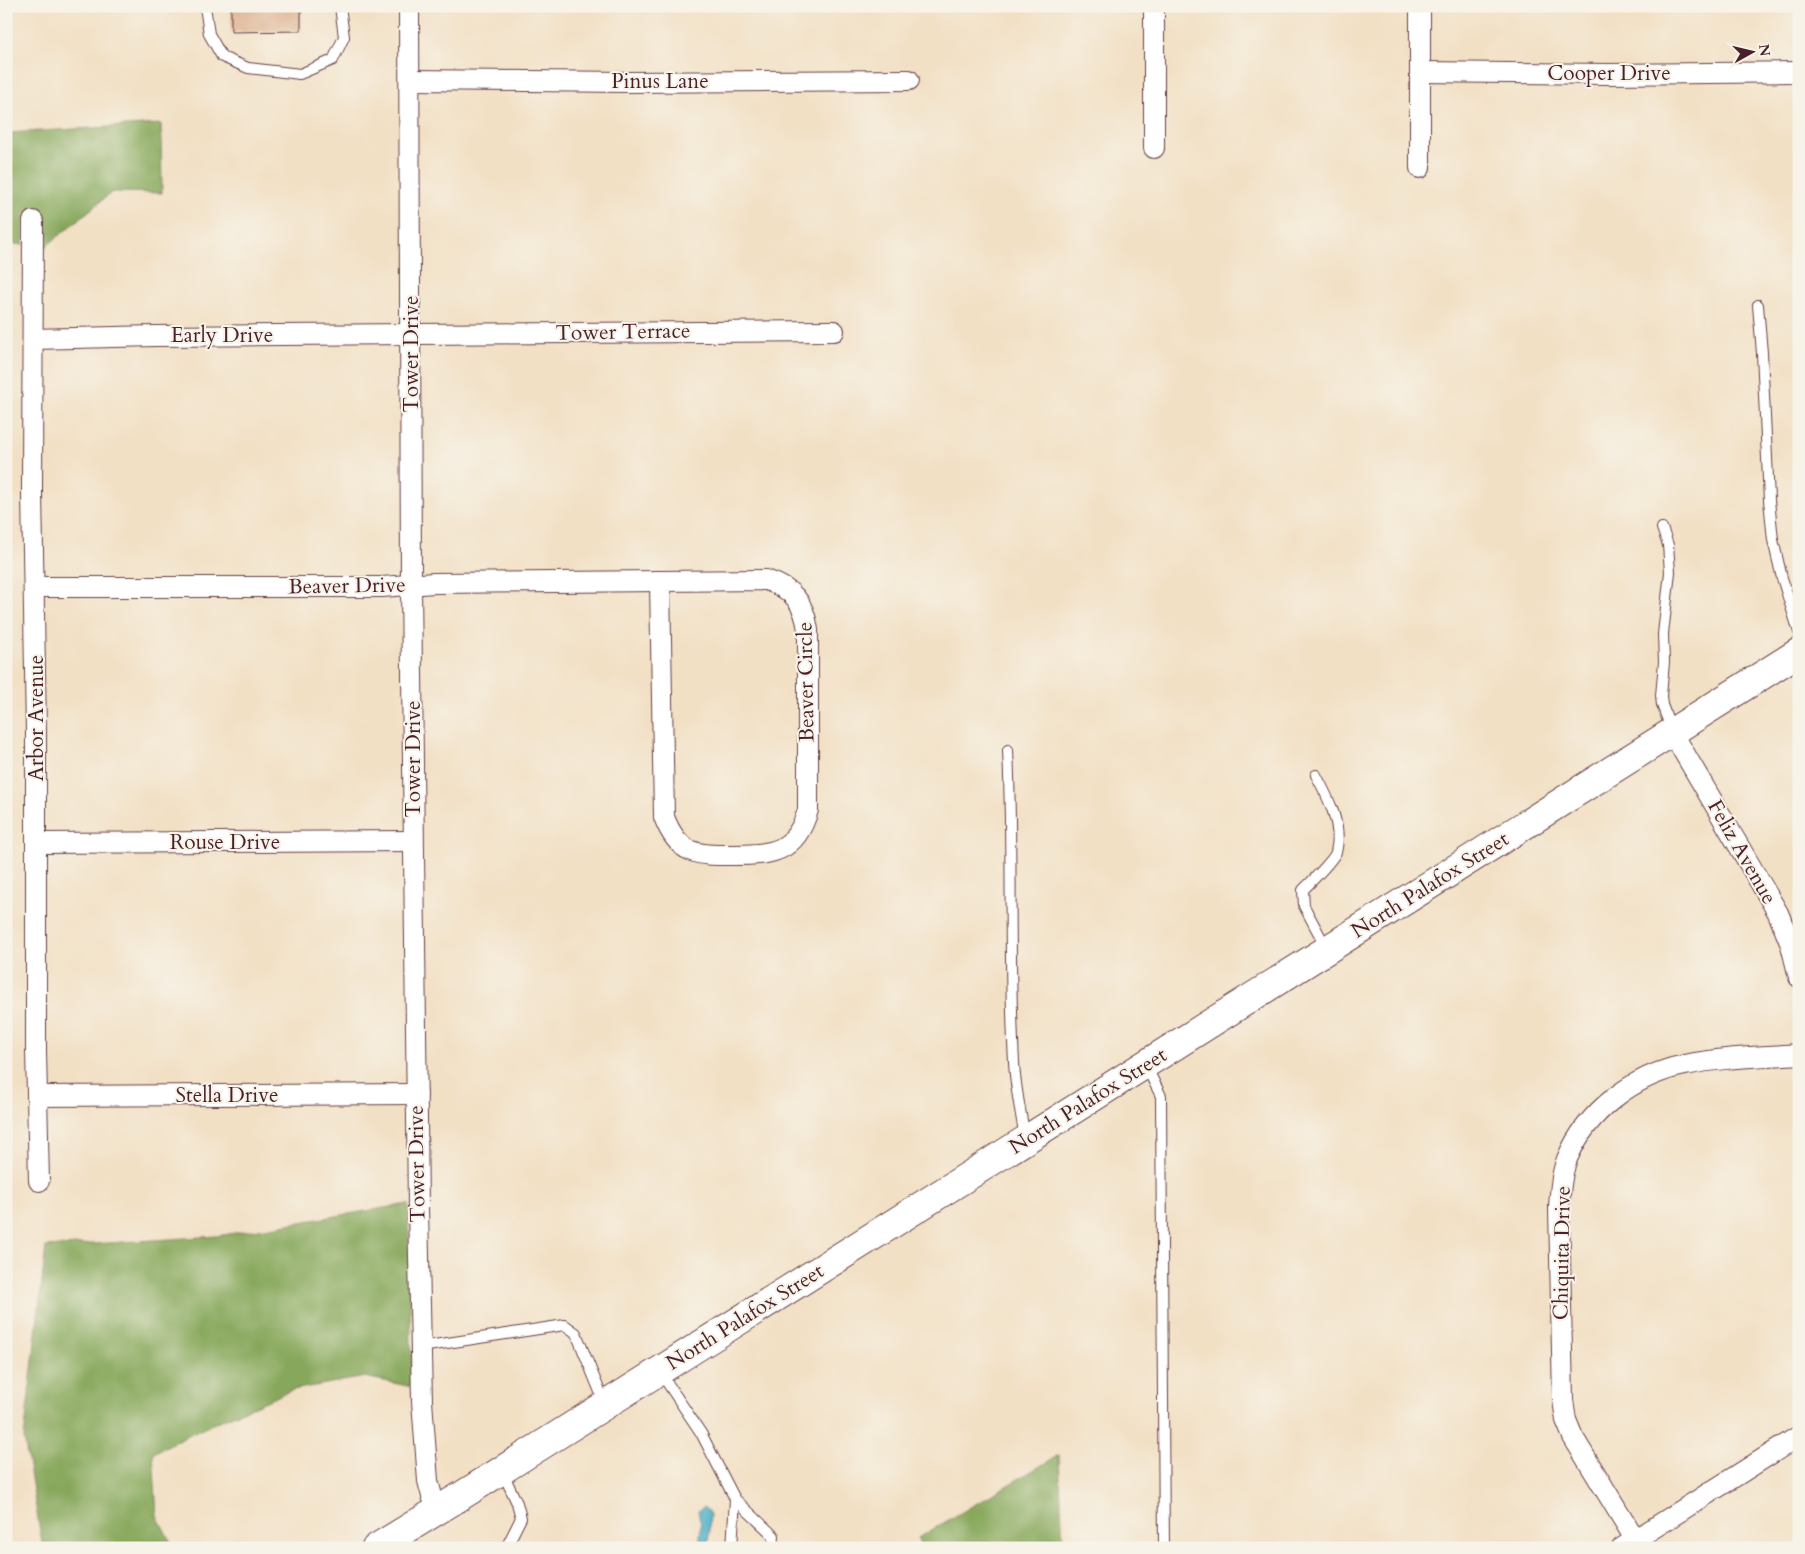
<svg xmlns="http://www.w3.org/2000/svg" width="1805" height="1554" font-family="Cardo,serif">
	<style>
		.forest { fill: #87a85c; stroke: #686444 }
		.water { fill: #47adc6; stroke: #486678 }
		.building { fill: #dbab88 }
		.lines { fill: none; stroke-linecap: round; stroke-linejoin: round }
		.lane-casing { stroke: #633c42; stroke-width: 12 }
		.street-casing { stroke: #633c42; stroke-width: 22 }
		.secondary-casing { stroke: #633c42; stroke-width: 30 }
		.lane { stroke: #fff; stroke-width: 10 }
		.street { stroke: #fff; stroke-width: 20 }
		.secondary { stroke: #fff; stroke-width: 28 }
		.labels { text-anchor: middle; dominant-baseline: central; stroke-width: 4; stroke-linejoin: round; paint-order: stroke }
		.street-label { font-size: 21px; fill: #4a1f2b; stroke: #f7f3e8 }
	</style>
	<rect width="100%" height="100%" fill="#f7f3e8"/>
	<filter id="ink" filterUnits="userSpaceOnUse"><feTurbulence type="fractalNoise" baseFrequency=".02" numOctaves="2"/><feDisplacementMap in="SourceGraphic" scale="10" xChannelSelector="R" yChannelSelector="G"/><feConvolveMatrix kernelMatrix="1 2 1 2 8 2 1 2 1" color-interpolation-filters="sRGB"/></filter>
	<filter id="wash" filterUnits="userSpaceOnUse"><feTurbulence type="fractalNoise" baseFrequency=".0096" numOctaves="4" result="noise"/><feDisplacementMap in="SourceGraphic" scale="20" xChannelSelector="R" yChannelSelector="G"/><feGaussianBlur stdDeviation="1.12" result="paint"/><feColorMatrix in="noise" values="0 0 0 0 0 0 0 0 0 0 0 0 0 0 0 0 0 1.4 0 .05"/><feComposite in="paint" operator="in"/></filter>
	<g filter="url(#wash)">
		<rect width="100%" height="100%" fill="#f2e0c5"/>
		<g class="forest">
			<polygon points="161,124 162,193 112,192 44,248 43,213 24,213 23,245 6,243 6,133"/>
			<polygon points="408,1204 412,1387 365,1377 292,1390 198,1430 153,1453 157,1516 174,1548 43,1548 24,1438 46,1247 217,1236"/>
			<polygon points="1059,1455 1063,1548 921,1548 918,1538"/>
		</g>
		<polygon class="water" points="704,1507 710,1514 708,1548 699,1548 701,1525 698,1511"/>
		<g id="blocks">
			<polygon class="building" points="231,6 301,6 301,31 231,32"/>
		</g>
	</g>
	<g filter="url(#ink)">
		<use href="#blocks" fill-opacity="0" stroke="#633c42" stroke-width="1"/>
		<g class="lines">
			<defs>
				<g id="lane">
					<polyline points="205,6 209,34 222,57 248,68 300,74 333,60 344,37 340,6"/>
					<polyline points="1758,305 1762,353 1769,500 1773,540 1782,578 1799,632"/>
					<polyline points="1662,528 1668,545 1670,572 1663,634 1664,662 1661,696 1662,705 1672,731"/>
					<path d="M1008 750C1013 854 1008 958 1014 1062 1015 1087 1021 1113 1025 1138"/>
					<path d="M1316 775C1328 797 1343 826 1336 852 1334 859 1310 883 1303 890L1304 906 1327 949"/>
					<polyline points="1146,1066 1161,1096 1164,1548"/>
					<polyline points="421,1347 565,1325 576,1333 605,1404"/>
					<polyline points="660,1372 701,1433 735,1499 774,1536 773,1548"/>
					<polyline points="502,1471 517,1503 521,1518 506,1548"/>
					<polyline points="732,1548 735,1499"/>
				</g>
				<g id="street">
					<polyline points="409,6 411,585 418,1208 422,1401 428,1481 432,1496 439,1509"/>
					<polyline points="1154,6 1154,148"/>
					<polyline points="1420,72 1608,74 1799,72"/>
					<polyline points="410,80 628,82 909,80"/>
					<polyline points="1420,168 1420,6"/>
					<polyline points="33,221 32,492 36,731 36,1051 39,1181"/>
					<polyline points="33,339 155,336 834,331"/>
					<path d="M766 580C793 589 804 602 808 630V810C796 852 773 855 734 855 697 855 679 856 664 817L660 581Z"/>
					<polyline points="34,587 382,587 434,583 660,581"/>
					<polyline points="1672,732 1778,913 1791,945 1799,977"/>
					<polyline points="36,843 413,841"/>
					<polyline points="38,1096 417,1094"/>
					<path d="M1635 1539 1573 1437 1566 1420 1563 1400 1559 1208C1560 1192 1561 1175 1567 1159 1587 1111 1634 1075 1685 1065 1722 1057 1761 1057 1799 1054"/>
					<polyline points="1622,1548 1799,1436"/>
				</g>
				<polyline id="secondary" points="376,1548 461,1496 1799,652"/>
			</defs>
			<use href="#lane" class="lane-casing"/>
			<use href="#street" class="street-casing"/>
			<use href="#secondary" class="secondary-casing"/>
			<use href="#lane" class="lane"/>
			<use href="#street" class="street"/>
			<use href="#secondary" class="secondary"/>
		</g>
	</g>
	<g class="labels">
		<g class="street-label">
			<text x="1609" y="73">Cooper Drive</text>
			<text x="660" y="81">Pinus Lane</text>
			<text transform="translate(623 332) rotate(-1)">Tower Terrace</text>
			<text x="222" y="335">Early Drive</text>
			<text transform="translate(411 354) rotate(-90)">Tower Drive</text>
			<text transform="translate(347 586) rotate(-1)">Beaver Drive</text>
			<text transform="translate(806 682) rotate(-91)">Beaver Circle</text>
			<text transform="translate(36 718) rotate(-90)">Arbor Avenue</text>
			<text transform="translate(413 759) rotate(-90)">Tower Drive</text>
			<text x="225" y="842">Rouse Drive</text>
			<text transform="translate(1742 852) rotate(60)">Feliz Avenue</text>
			<text transform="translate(1430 885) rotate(-32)">North Palafox Street</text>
			<text x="227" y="1095">Stella Drive</text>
			<text transform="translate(1088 1101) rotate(-32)">North Palafox Street</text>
			<text transform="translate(417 1164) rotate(-91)">Tower Drive</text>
			<text transform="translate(1562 1253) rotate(-89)">Chiquita Drive</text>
			<text transform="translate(745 1317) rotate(-32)">North Palafox Street</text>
		</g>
	</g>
	<rect width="1805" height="1554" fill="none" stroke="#f7f3e8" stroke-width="25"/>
	<g transform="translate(1752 52) rotate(82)" stroke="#f7f3e8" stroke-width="4" paint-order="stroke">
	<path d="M0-4L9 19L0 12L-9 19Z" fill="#4a1f2b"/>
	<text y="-8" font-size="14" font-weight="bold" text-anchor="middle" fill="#4a1f2b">N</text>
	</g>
</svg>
